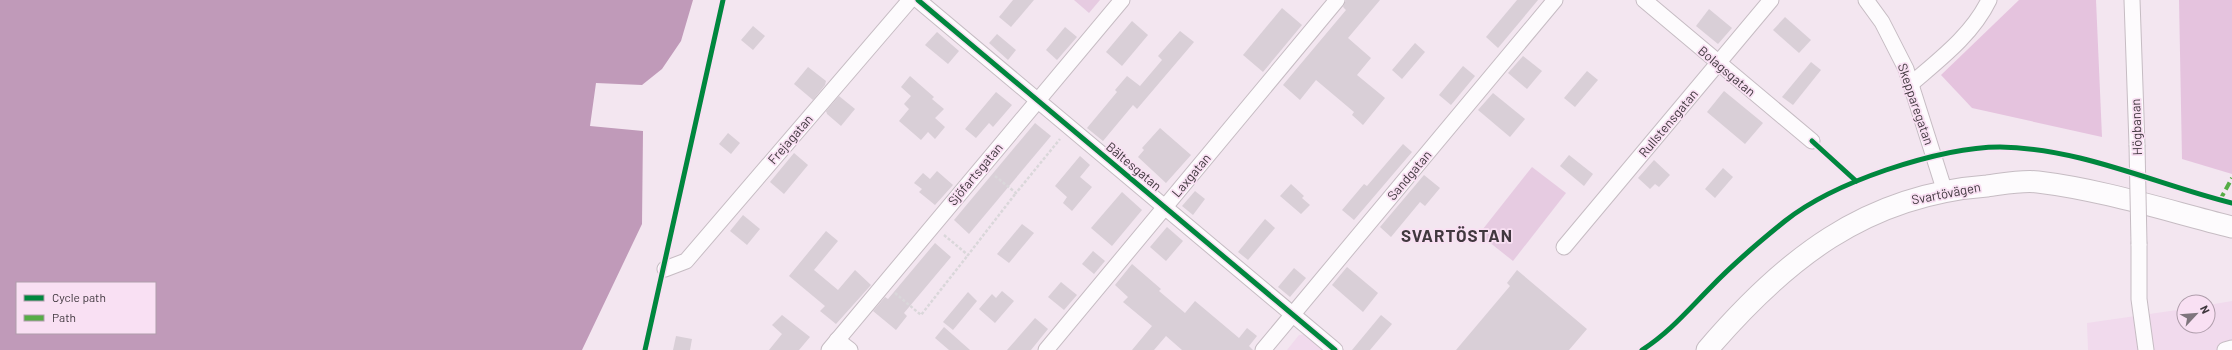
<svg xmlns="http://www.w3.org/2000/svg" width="2232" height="350" font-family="Barlow,sans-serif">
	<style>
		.built { fill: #f1daed }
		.green { fill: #e6cbe1 }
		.forest { fill: #e5c3de }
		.water { fill: #c09ab9; fill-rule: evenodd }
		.building { fill: #d9cfd7 }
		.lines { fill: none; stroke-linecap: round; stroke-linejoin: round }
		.minor-casing { stroke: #c6bcc3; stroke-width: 17 }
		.secondary-casing { stroke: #c6bcc3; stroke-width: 23 }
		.path { stroke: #dad7da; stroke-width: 2.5; stroke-dasharray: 3 2; stroke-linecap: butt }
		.minor { stroke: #fdfbfd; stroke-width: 15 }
		.secondary { stroke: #fdfbfd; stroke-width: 21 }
		.minor-bridge-casing { stroke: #c6bcc3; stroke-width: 17; stroke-linecap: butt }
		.minor-bridge { stroke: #fdfbfd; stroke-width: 15 }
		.quiet { stroke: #56ac46; stroke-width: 4; stroke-dasharray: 8 4; stroke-linecap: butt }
		.cycleway-casing { stroke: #f9e0f3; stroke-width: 8 }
		.cycleway { stroke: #00873e; stroke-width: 5 }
		.labels { text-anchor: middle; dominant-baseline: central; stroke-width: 3.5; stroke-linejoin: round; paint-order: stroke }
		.street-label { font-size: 13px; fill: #41383f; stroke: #f9e0f3 }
		.district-label { font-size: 17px; font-weight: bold; letter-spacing: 1px; fill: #41383f; stroke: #f9e0f3 }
	</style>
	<rect width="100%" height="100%" fill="#f3e6f0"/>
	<g class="built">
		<polygon points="2232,301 2232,350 2088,350 2087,323 2184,309 2184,326 2208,326 2208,305"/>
		<polygon points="1305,334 1325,350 1287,350 1299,335"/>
	</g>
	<g class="green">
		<polygon points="1074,0 1100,0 1089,13"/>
		<polygon points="1532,167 1566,193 1513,261 1479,234"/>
	</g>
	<g class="forest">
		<polygon points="2019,0 2096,0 2102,137 1972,108 1941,75"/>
		<polygon points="2179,0 2232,0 2232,174 2182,159"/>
	</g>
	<path class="water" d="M0 0H693L681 41 662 69 642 85 596 83 590 126 643 131 642 224 582 350H0ZM17 283H155V333H17Z"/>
	<g class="building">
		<polygon points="1013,0 1034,0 1011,27 999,17"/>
		<polygon points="1346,0 1380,0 1348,38 1371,58 1357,75 1385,98 1363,125 1352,115 1354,112 1316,80 1300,100 1283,85 1346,10 1343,7"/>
		<polygon points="1517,0 1538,0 1498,48 1486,37"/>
		<polygon points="1282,8 1302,25 1263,72 1243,55"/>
		<polygon points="1709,9 1732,28 1718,44 1696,26"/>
		<polygon points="1785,17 1811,40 1799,53 1773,30"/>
		<polygon points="1132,21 1148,35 1122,66 1106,52"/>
		<polygon points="753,26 765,36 753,50 741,40"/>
		<polygon points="1065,27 1077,37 1057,60 1046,50"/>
		<polygon points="1180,31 1194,42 1137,109 1133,105 1103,141 1087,128 1117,92 1115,90 1127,76 1140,86 1162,60 1158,56"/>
		<polygon points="937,32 959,51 948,64 925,45"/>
		<polygon points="997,34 1016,50 1008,60 989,43"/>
		<polygon points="1415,43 1425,52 1402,79 1392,70"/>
		<polygon points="1523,56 1542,71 1527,89 1508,73"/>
		<polygon points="1811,62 1821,70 1793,105 1782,97"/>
		<polygon points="1463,66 1475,76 1451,105 1439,95"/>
		<polygon points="808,67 826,81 825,85 813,100 794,84"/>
		<polygon points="1587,71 1598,80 1575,107 1564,98"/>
		<polygon points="910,76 934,97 932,99 944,109 935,118 945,127 935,139 928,132 921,140 899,121 909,109 904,104 911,96 901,87"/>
		<polygon points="1724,91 1763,123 1745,144 1707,112"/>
		<polygon points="996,92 1012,105 993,127 989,123 976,138 965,129"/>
		<polygon points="1493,93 1525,119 1510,137 1478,110"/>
		<polygon points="839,96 855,109 841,126 827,114 826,111"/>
		<polygon points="1035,123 1051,136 969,234 954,220"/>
		<polygon points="1160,128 1191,155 1166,183 1138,157 1144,150 1142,148"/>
		<polygon points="728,133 740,143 731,154 719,144"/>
		<polygon points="1403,144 1412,152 1354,220 1342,210 1364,184 1367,186"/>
		<polygon points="794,153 808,165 784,194 770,182"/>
		<polygon points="1569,155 1593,174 1584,186 1560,166"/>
		<polygon points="1080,156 1090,165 1080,177 1092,187 1072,211 1063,203 1067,197 1055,186"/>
		<polygon points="1654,160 1670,175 1659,187 1655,184 1650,189 1638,178"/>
		<polygon points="1723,168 1733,177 1715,198 1705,189"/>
		<polygon points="937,171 953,185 935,205 919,192 922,189 914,183 923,173 930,179"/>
		<polygon points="1424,175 1440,188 1425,206 1420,202 1391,237 1380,227"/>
		<polygon points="1291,184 1304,196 1302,198 1310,205 1301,214 1280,196"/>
		<polygon points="1195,191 1205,199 1193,215 1182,206"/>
		<polygon points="1122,192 1142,210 1112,246 1091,228"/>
		<polygon points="743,215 760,229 747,245 730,231"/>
		<polygon points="1265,219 1275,228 1248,260 1238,252"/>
		<polygon points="1022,224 1034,233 1009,263 997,254"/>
		<polygon points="1167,227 1183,241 1166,261 1150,247"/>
		<polygon points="826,231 838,241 814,270 838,290 855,270 871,285 836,324 820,311 825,306 789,276"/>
		<polygon points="935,243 951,257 904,313 907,316 896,330 873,311 885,297 888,299"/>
		<polygon points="1093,251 1105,261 1094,274 1082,264"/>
		<polygon points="1132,264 1161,289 1159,291 1185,313 1195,301 1239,338 1247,328 1257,336 1249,346 1253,350 1182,350 1166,336 1154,350 1132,350 1152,326 1123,302 1128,297 1115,285"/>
		<polygon points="1347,267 1378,293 1363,312 1332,285"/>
		<polygon points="1294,268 1306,278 1290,297 1278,287"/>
		<polygon points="1517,270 1587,329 1569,350 1456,350 1510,286 1507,283"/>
		<polygon points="1061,282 1077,295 1064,310 1048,297"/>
		<polygon points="1002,291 1014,301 995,323 979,309 992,294 996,298"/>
		<polygon points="968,292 977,301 953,330 943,322"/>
		<polygon points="782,315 810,337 799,350 769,350 782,334 772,325"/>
		<polygon points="1381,315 1392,324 1370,350 1352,350"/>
		<polygon points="1035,318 1048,329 1031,350 1007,350"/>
		<polygon points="944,327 970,350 949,350 935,338"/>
		<polygon points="676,336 692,339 690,350 673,350"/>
	</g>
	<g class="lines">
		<defs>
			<g id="minor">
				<polyline points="918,0 1335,350"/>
				<polyline points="1644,0 1812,141"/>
				<polyline points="1866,0 1882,22 1906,69 1945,192"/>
				<polyline points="2132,0 2137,145"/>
				<path d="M1911 84C1940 59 1972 35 1989 0"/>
				<polyline points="2139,244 2139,299 2146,350"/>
				<polyline points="1564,247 1771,0"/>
				<polyline points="665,269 686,261 910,0"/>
				<polyline points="837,340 850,350"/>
				<polyline points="829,350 1122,0"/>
				<polyline points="1046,350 1337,0"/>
				<polyline points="1263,350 1555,0"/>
				<polyline points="2225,350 2232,348"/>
			</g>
			<path id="secondary" d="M1707 350C1784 260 1865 195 1987 186 2003 184 2022 180 2038 182 2104 190 2168 211 2232 227"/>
		</defs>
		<use href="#minor" class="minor-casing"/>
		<use href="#secondary" class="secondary-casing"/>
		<g class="path">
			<polyline points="995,176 1016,193 1060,139"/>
			<polyline points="944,235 968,255 1016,193"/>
			<polyline points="895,293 921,315 968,255"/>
		</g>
		<use href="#minor" class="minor"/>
		<use href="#secondary" class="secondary"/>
		<defs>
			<polyline id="minor-bridge" points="2137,145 2139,244"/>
		</defs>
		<use href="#minor-bridge" class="minor-bridge-casing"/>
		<use href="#minor-bridge" class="minor-bridge"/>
		<polyline class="quiet" points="2220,200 2232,178"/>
		<defs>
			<g id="cycleway">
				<polyline points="918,0 1335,350"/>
				<polyline points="1812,141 1856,181"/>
				<polyline points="645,350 723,0"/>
				<path d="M1642 350C1669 333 1689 309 1711 287 1734 263 1759 242 1785 221 1814 198 1851 182 1886 170 1922 158 1962 147 2000 147 2081 148 2155 184 2232 203"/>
			</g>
		</defs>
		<use href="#cycleway" class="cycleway-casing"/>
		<use href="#cycleway" class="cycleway"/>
	</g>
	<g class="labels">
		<g class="street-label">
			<text transform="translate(1727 71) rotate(40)">Bolagsgatan</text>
			<text transform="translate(1916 104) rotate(71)">Skepparegatan</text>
			<text transform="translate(1668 123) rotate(-50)">Rullstensgatan</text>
			<text transform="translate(2136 127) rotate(-92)">Högbanan</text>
			<text transform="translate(790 139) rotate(-49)">Frejagatan</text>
			<text transform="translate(1134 166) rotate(40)">Bältesgatan</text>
			<text transform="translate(975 174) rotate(-50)">Sjöfartsgatan</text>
			<text transform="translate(1191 175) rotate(-50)">Laxgatan</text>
			<text transform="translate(1409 175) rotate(-50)">Sandgatan</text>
			<text transform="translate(1946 193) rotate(-11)">Svartövägen</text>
		</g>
		<g class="district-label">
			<text x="1457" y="235">SVARTÖSTAN</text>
		</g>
	</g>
	<rect x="16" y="282" width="140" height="52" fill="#f9e0f3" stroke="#af9dab"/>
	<rect x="24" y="295" width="20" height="6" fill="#00873e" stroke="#af9dab"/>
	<text x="52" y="302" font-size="12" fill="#41383f">Cycle path</text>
	<rect x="24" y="315" width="20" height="6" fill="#56ac46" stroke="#af9dab"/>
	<text x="52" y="322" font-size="12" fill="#41383f">Path</text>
	<g transform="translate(2196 314) rotate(64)"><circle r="19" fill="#f9e0f3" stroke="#af9dab"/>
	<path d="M0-3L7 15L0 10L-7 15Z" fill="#7f757d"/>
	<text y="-6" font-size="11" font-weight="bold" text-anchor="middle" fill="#41383f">N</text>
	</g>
</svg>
